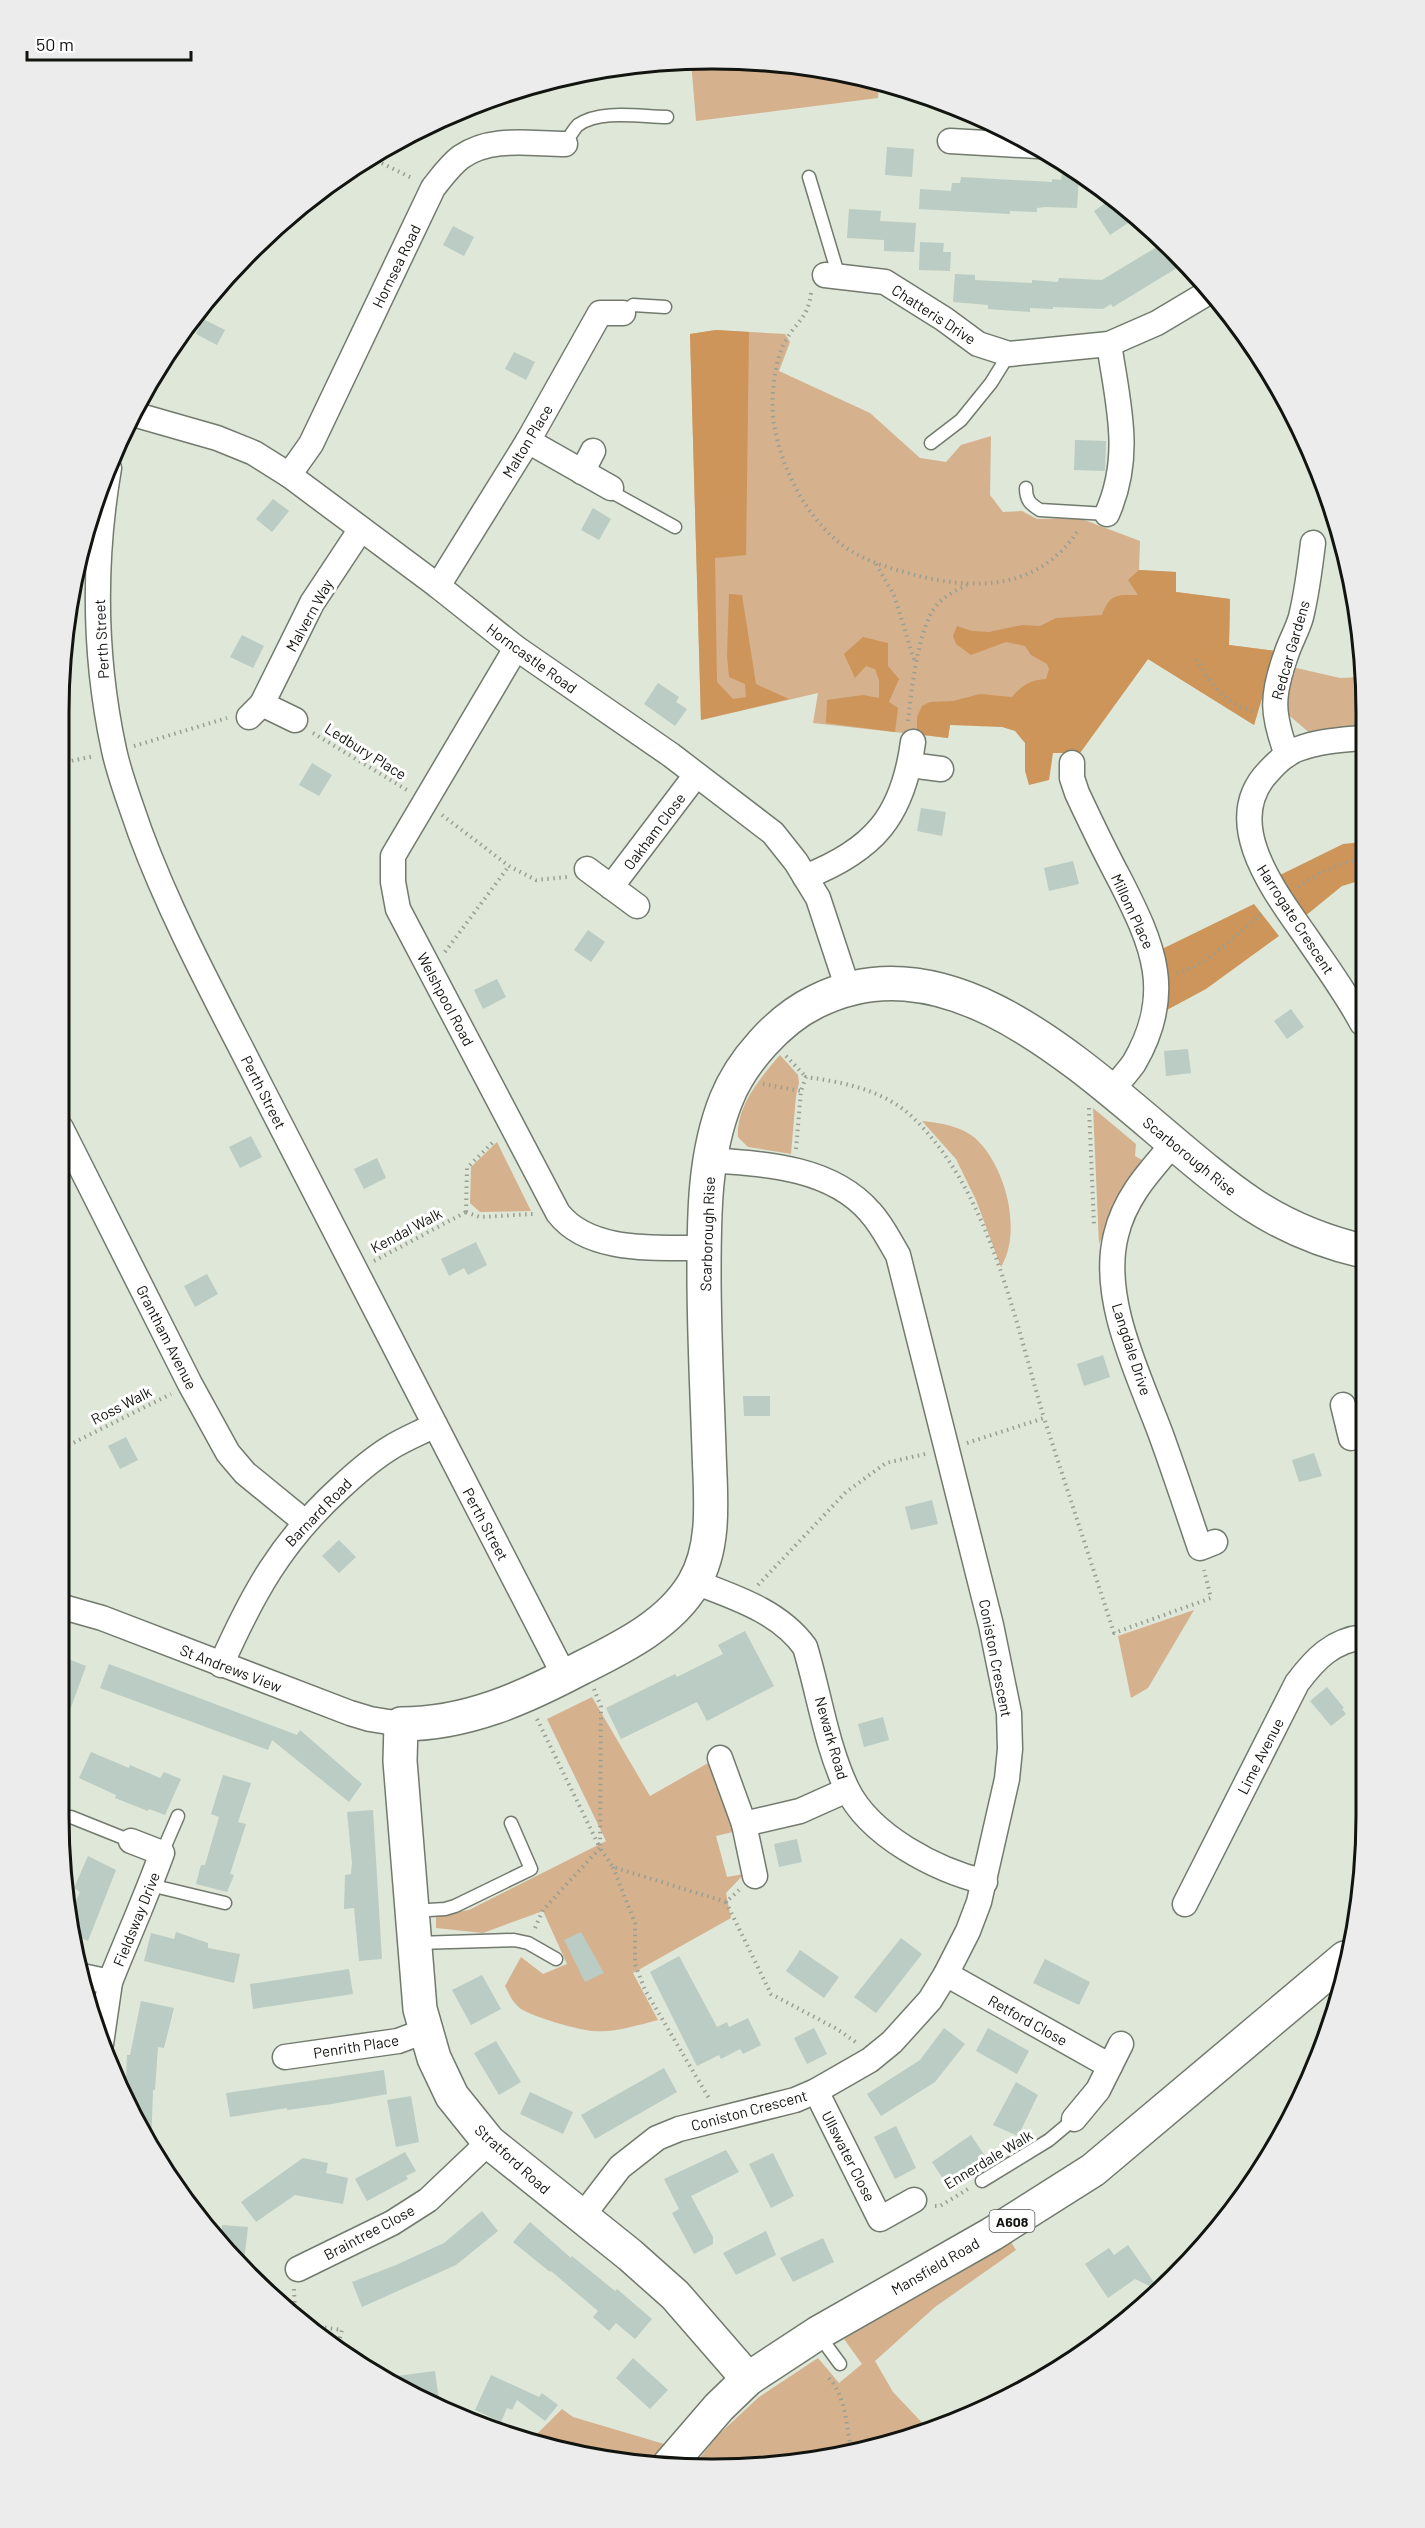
<svg xmlns="http://www.w3.org/2000/svg" width="1425" height="2528" font-family="Barlow,sans-serif">
	<style>
		.green { fill: #d5b18e }
		.forest { fill: #cd9559 }
		.building { fill: #baccc3 }
		.lines { fill: none; stroke-linecap: round; stroke-linejoin: round }
		.lane-casing { stroke: #717a6c; stroke-width: 15 }
		.street-casing { stroke: #717a6c; stroke-width: 27 }
		.secondary-casing { stroke: #717a6c; stroke-width: 36 }
		.primary-casing { stroke: #717a6c; stroke-width: 36 }
		.path { stroke: #989f94; stroke-width: 4; stroke-dasharray: 1.5 4.5; stroke-linecap: butt }
		.lane { stroke: #fff; stroke-width: 12 }
		.street { stroke: #fff; stroke-width: 24 }
		.secondary { stroke: #fff; stroke-width: 33 }
		.primary { stroke: #fff; stroke-width: 33 }
		.labels { text-anchor: middle; dominant-baseline: central; stroke-width: 6; stroke-linejoin: round; paint-order: stroke }
		.shield { fill: #fff; stroke: #585a57; stroke-width: 1.5 }
		.shield-label { font-size: 14px; font-weight: bold; fill: #11140f }
		.street-label { font-size: 15px; fill: #11140f; stroke: #fff }
		.rim { fill: none; stroke: #11140f; stroke-width: 3 }
	</style>
	<rect width="100%" height="100%" fill="#dee7d8"/>
	<g class="green">
		<polygon points="691,61 798,64 879,83 878,98 696,121"/>
		<polygon points="716,330 785,334 790,342 779,371 870,413 920,458 946,462 961,445 991,436 990,495 1003,512 1022,511 1037,519 1079,518 1140,541 1139,570 1176,572 1176,592 1230,599 1229,645 1276,651 1254,725 1148,659 1080,753 1033,721 952,714 948,738 813,723 818,693 701,720 690,334"/>
		<polygon points="1292,667 1340,678 1361,677 1361,729 1312,735 1277,705"/>
		<path d="M780 1055 798 1075 799 1083 796 1096 791 1154 748 1147 738 1137C736 1106 761 1077 780 1055Z"/>
		<polygon points="1093,1108 1136,1144 1135,1156 1142,1160 1118,1199 1099,1244"/>
		<path d="M922 1121C940 1123 961 1126 975 1138 1005 1165 1023 1230 1001 1267L976 1200 956 1159Z"/>
		<polygon points="497,1142 531,1211 480,1212 470,1203 471,1167"/>
		<polygon points="1194,1610 1148,1688 1131,1698 1118,1636"/>
		<path d="M592 1697 650 1796 717 1758 737 1831 716 1836 727 1877 744 1874 726 1893 731 1918 633 1973 658 2020C638 2025 614 2033 593 2031 578 2030 534 2017 521 2009 513 2003 509 1994 505 1986L521 1957 543 1974 567 1964 543 1911 483 1933 436 1928V1915L469 1910 606 1841 547 1719Z"/>
		<polygon points="1011,2242 1016,2250 935,2307 875,2361 893,2392 929,2430 840,2457 755,2468 694,2466 715,2438 759,2397 818,2358 839,2383 862,2364 844,2339"/>
		<path d="M562 2409 573 2417 664 2444 649 2465C612 2463 564 2455 529 2442Z"/>
	</g>
	<g class="forest">
		<polygon points="716,330 749,332 746,555 715,558 717,682 733,699 746,697 745,684 729,677 727,656 729,594 742,595 756,684 789,699 701,720 690,334"/>
		<path d="M1139 570 1176 572V592L1230 599 1229 645 1276 651 1254 725 1148 659 1080 753H1053L1049 780 1029 785 1025 771V743L1015 731 1002 727 950 725 948 738 917 734V717L922 706 930 702 953 701 980 694 1012 697C1022 685 1031 680 1046 679L1049 669 1047 664 1031 655 1025 646 1006 642 971 655 956 644 953 636 957 626 972 631 989 632 1022 625 1040 626 1056 618 1102 615C1110 593 1117 595 1138 595L1128 580Z"/>
		<polygon points="863,637 888,643 888,666 899,679 889,702 898,708 895,732 826,723 827,700 863,695 879,698 879,680 875,669 866,666 855,678 844,654"/>
		<polygon points="1362,842 1362,880 1342,886 1304,917 1278,876 1343,844"/>
		<polygon points="1254,904 1279,936 1206,989 1165,1011 1160,950"/>
	</g>
	<g class="building">
		<polygon points="887,147 914,149 912,177 885,175"/>
		<polygon points="1062,174 1079,176 1077,208 1045,207 1037,208 1037,212 1010,211 1010,214 919,209 920,189 951,191 952,183 960,183 961,177 1052,182 1052,179 1061,180"/>
		<polygon points="1110,200 1134,219 1110,235 1094,211"/>
		<polygon points="849,209 881,211 880,221 916,223 914,252 884,251 884,240 847,238"/>
		<polygon points="453,226 474,237 464,256 443,245"/>
		<polygon points="920,242 944,243 943,252 951,252 950,271 919,270"/>
		<polygon points="1165,242 1185,263 1113,307 1111,304 1103,309 1053,307 1053,309 1030,308 1030,312 988,309 988,305 953,302 955,274 975,275 975,280 1032,283 1032,280 1058,282 1059,278 1102,280"/>
		<polygon points="203,319 225,330 217,345 196,334"/>
		<polygon points="514,352 535,362 526,380 505,369"/>
		<polygon points="1075,440 1106,441 1105,471 1074,470"/>
		<polygon points="273,499 289,511 272,532 256,519"/>
		<polygon points="593,508 611,519 599,540 581,530"/>
		<polygon points="242,635 264,646 253,668 230,657"/>
		<polygon points="658,683 679,697 676,702 687,709 675,726 644,704"/>
		<polygon points="312,763 332,775 319,796 299,785"/>
		<polygon points="921,808 946,812 942,836 917,831"/>
		<polygon points="1073,861 1079,884 1049,891 1044,868"/>
		<polygon points="588,930 605,942 591,962 574,950"/>
		<polygon points="497,979 506,997 483,1009 474,990"/>
		<polygon points="1291,1009 1304,1027 1287,1039 1274,1021"/>
		<polygon points="1188,1049 1191,1073 1166,1076 1164,1051"/>
		<polygon points="251,1136 262,1157 240,1168 229,1147"/>
		<polygon points="377,1158 386,1178 364,1189 354,1169"/>
		<polygon points="476,1242 487,1265 468,1275 464,1268 449,1276 441,1259"/>
		<polygon points="207,1274 218,1294 195,1307 184,1286"/>
		<polygon points="1103,1355 1110,1377 1084,1386 1077,1364"/>
		<polygon points="743,1396 770,1396 770,1416 744,1416"/>
		<polygon points="126,1437 138,1460 120,1469 108,1446"/>
		<polygon points="1314,1453 1322,1476 1299,1482 1292,1460"/>
		<polygon points="932,1500 938,1524 911,1530 905,1507"/>
		<polygon points="339,1540 356,1557 339,1573 322,1556"/>
		<polygon points="745,1631 774,1686 707,1721 697,1702 621,1739 606,1708 675,1674 677,1677 723,1654 718,1645"/>
		<polygon points="63,1657 86,1666 66,1721 64,1721"/>
		<polygon points="109,1664 297,1735 300,1730 362,1784 349,1802 272,1740 268,1750 100,1688"/>
		<polygon points="1327,1687 1344,1708 1342,1709 1346,1714 1331,1726 1310,1701"/>
		<polygon points="883,1717 889,1740 864,1747 858,1724"/>
		<polygon points="91,1752 129,1768 130,1765 160,1778 164,1772 181,1779 165,1815 149,1809 148,1811 115,1798 116,1795 79,1778"/>
		<polygon points="223,1775 251,1783 238,1822 246,1824 230,1874 234,1875 227,1892 196,1884 201,1865 205,1865 219,1817 211,1814"/>
		<polygon points="373,1810 382,1959 359,1961 354,1908 344,1909 345,1875 351,1874 352,1863 347,1812"/>
		<polygon points="797,1839 802,1862 779,1867 774,1844"/>
		<polygon points="88,1856 116,1870 88,1941 71,1933 68,1919 80,1892 74,1888"/>
		<polygon points="176,1932 208,1943 208,1948 240,1954 234,1983 144,1961 151,1933 174,1939"/>
		<polygon points="581,1932 604,1973 585,1982 564,1940"/>
		<polygon points="901,1938 922,1954 876,2013 854,1997"/>
		<polygon points="800,1950 839,1977 824,1998 786,1971"/>
		<polygon points="679,1956 717,2027 727,2022 729,2027 748,2018 761,2045 743,2054 740,2049 721,2059 719,2055 697,2066 650,1972"/>
		<polygon points="1045,1959 1090,1982 1079,2005 1033,1983"/>
		<polygon points="349,1969 353,1994 253,2009 250,1984"/>
		<polygon points="482,1975 501,2009 471,2025 452,1990"/>
		<polygon points="141,2001 174,2008 164,2048 158,2047 155,2090 153,2090 151,2146 125,2103 127,2055 130,2055"/>
		<polygon points="814,2028 827,2054 807,2064 794,2038"/>
		<polygon points="944,2028 965,2044 935,2082 881,2116 867,2094 920,2060"/>
		<polygon points="988,2028 1029,2051 1017,2074 976,2051"/>
		<polygon points="496,2041 521,2082 499,2095 474,2053"/>
		<polygon points="664,2068 677,2092 595,2139 581,2115"/>
		<polygon points="384,2070 387,2094 332,2104 287,2110 287,2108 230,2117 226,2093"/>
		<polygon points="1016,2082 1038,2095 1018,2136 993,2125"/>
		<polygon points="530,2092 573,2112 563,2134 520,2114"/>
		<polygon points="411,2096 419,2142 396,2147 387,2100"/>
		<polygon points="896,2126 916,2168 895,2179 874,2137"/>
		<polygon points="971,2135 985,2156 945,2182 932,2162"/>
		<polygon points="726,2150 739,2172 691,2196 713,2237 713,2244 694,2254 672,2213 679,2209 664,2179"/>
		<polygon points="405,2152 416,2171 406,2176 408,2179 367,2201 355,2179"/>
		<polygon points="773,2153 794,2196 771,2208 749,2164"/>
		<polygon points="303,2158 328,2163 326,2173 348,2178 343,2204 295,2195 256,2222 241,2202"/>
		<polygon points="482,2211 498,2231 456,2265 362,2307 352,2282 396,2265 444,2243"/>
		<polygon points="530,2222 571,2258 572,2256 615,2291 617,2289 652,2319 635,2339 616,2323 609,2331 593,2317 598,2311 551,2271 550,2272 513,2242"/>
		<polygon points="222,2225 248,2227 243,2270 221,2245"/>
		<polygon points="766,2231 776,2255 736,2275 723,2253"/>
		<polygon points="823,2238 834,2262 793,2282 780,2258"/>
		<polygon points="1128,2245 1160,2291 1135,2279 1108,2298 1085,2264 1109,2248 1114,2255"/>
		<polygon points="633,2358 668,2390 650,2409 616,2378"/>
		<polygon points="435,2371 440,2408 424,2402 381,2378"/>
		<polygon points="491,2375 539,2397 542,2393 558,2405 545,2421 517,2400 512,2410 507,2408 501,2422 475,2410"/>
	</g>
	<g class="lines">
		<defs>
			<g id="lane">
				<path d="M565 144C569 138 573 130 578 125 601 109 641 117 667 117"/>
				<polyline points="809,177 839,277"/>
				<polyline points="623,313 633,305 665,307"/>
				<polyline points="931,443 961,420 991,383 1009,354"/>
				<polyline points="611,488 617,495 675,527"/>
				<path d="M1026 488C1026 500 1030 504 1040 510L1107 514"/>
				<polyline points="71,1817 131,1841"/>
				<polyline points="162,1853 178,1816"/>
				<polyline points="150,1885 225,1903"/>
				<polyline points="412,1911 445,1909 455,1906 531,1869 511,1823"/>
				<polyline points="417,1943 514,1940 528,1943 556,1959"/>
				<polyline points="982,2181 1049,2140 1074,2119"/>
				<polyline points="818,2334 840,2364"/>
			</g>
			<g id="street">
				<polyline points="950,141 1038,146"/>
				<polyline points="825,275 885,282 944,319 978,344 1009,354 1109,344 1157,323 1209,292"/>
				<polyline points="133,414 217,438 254,453 289,475 438,586 516,648 671,755 773,833 796,862 818,898 848,989"/>
				<polyline points="528,441 611,488"/>
				<path d="M109 468C93 562 94 657 114 750 120 778 131 805 140 832 173 921 219 1004 262 1089 362 1286 465 1480 565 1677"/>
				<polyline points="582,472 593,451"/>
				<path d="M289 475 311 444 433 188C441 178 450 165 461 157 491 136 530 144 565 144"/>
				<path d="M1107 514C1133 456 1118 404 1109 344"/>
				<polyline points="438,586 528,441 600,313 623,313"/>
				<path d="M516 648 393 856V882L398 909 558 1213C590 1254 658 1247 704 1248"/>
				<polyline points="262,704 295,720"/>
				<polyline points="249,717 262,704 312,603 361,529"/>
				<path d="M1361 738C1340 740 1319 741 1298 749 1287 753 1277 762 1269 771 1219 822 1276 893 1307 938 1326 966 1346 993 1362 1023"/>
				<path d="M1287 755C1272 714 1271 697 1286 655 1290 642 1297 631 1301 617 1307 592 1310 568 1313 543"/>
				<path d="M1072 763V778L1077 793C1091 823 1105 852 1120 880 1153 945 1175 993 1134 1063 1127 1073 1118 1082 1111 1092"/>
				<polyline points="910,765 941,769"/>
				<polyline points="587,869 637,906"/>
				<path d="M805 877C874 850 903 816 913 742"/>
				<polyline points="611,887 696,775"/>
				<polyline points="61,1128 190,1384 228,1453 245,1473 305,1522"/>
				<path d="M1174 1143C1149 1172 1125 1197 1116 1235 1100 1298 1138 1373 1160 1432 1174 1470 1187 1510 1200 1548L1215 1542"/>
				<polyline points="1343,1405 1351,1438 1364,1427"/>
				<path d="M695 1582C734 1597 779 1611 805 1647 819 1693 826 1745 847 1789 870 1836 936 1870 985 1882"/>
				<polyline points="63,1607 102,1618 350,1713 370,1719 401,1724"/>
				<path d="M221 1665C253 1593 281 1542 340 1488 355 1474 372 1459 390 1448 404 1439 420 1433 435 1425"/>
				<polyline points="720,1758 744,1824"/>
				<polyline points="755,1876 744,1824 800,1811 847,1790"/>
				<path d="M1185 1904 1297 1683C1315 1659 1333 1640 1364 1637"/>
				<polyline points="946,1974 1110,2066"/>
				<polyline points="82,1976 110,1982 101,2044"/>
				<path d="M110 1982C127 1939 146 1897 162 1853L131 1841"/>
				<polyline points="285,2057 398,2041 425,2031"/>
				<polyline points="816,2091 880,2219 914,2200"/>
				<polyline points="1074,2119 1098,2090 1121,2044"/>
				<path d="M581 2218 620 2167 657 2138 679 2129 795 2100 816 2091 870 2060 892 2042 930 2000 946 1974 968 1931 979 1902 1007 1779 1010 1749 1009 1713 991 1625 898 1255C889 1240 882 1225 870 1212 831 1167 765 1164 710 1160"/>
				<polyline points="298,2269 392,2223 428,2200 489,2142"/>
			</g>
			<path id="secondary" d="M748 2379 675 2295 630 2255 489 2142 452 2096 434 2058 420 2009 400 1761 401 1724C467 1724 524 1698 581 1668 623 1647 670 1624 694 1583 717 1544 710 1492 709 1449 707 1391 704 1332 704 1274 704 1216 704 1155 726 1100 741 1062 778 1020 815 1002 976 921 1134 1127 1253 1205 1287 1227 1324 1242 1363 1251"/>
			<polyline id="primary" points="669,2465 719,2407 748,2379 818,2333 992,2234 1093,2170 1345,1958"/>
		</defs>
		<use href="#lane" class="lane-casing"/>
		<use href="#street" class="street-casing"/>
		<use href="#secondary" class="secondary-casing"/>
		<use href="#primary" class="primary-casing"/>
		<g class="path">
			<polyline points="371,158 414,179"/>
			<path d="M811 293C808 318 797 321 786 340 774 359 770 402 774 424 781 466 803 511 835 539 855 557 879 565 904 572 970 591 1038 593 1079 529"/>
			<polyline points="876,564 894,595 915,663"/>
			<path d="M1196 659C1212 686 1223 702 1254 712"/>
			<path d="M908 721C911 693 918 628 936 606 943 597 956 590 967 585"/>
			<polyline points="313,733 407,790"/>
			<polyline points="134,746 227,718"/>
			<polyline points="60,763 95,756"/>
			<polyline points="442,815 509,866 536,880 567,877"/>
			<polyline points="1298,887 1323,871 1362,857"/>
			<polyline points="445,952 509,866"/>
			<path d="M1177 974C1210 963 1237 934 1263 912"/>
			<polyline points="786,1056 806,1077"/>
			<polyline points="763,1084 801,1091"/>
			<polyline points="1089,1108 1094,1226"/>
			<path d="M796 1149 801 1091 806 1077C842 1082 879 1089 908 1113 989 1186 1014 1318 1044 1418"/>
			<polyline points="466,1212 467,1168 495,1140"/>
			<polyline points="466,1212 480,1217 533,1214"/>
			<polyline points="374,1261 466,1212"/>
			<polyline points="967,1443 1044,1418 1114,1633 1211,1598 1204,1570"/>
			<polyline points="63,1448 171,1394"/>
			<polyline points="758,1585 846,1492 886,1463 925,1454"/>
			<polyline points="594,1689 601,1707 600,1848 613,1867 726,1902 739,1890"/>
			<polyline points="613,1867 635,1923 635,1964 645,1990 710,2100"/>
			<polyline points="726,1902 771,1994 837,2029 857,2043"/>
			<polyline points="535,1928 543,1910 600,1848 537,1719"/>
			<polyline points="935,2206 940,2206 968,2189"/>
			<polyline points="294,2289 295,2315"/>
			<polyline points="307,2325 342,2330 337,2349"/>
			<path d="M829 2378C847 2398 846 2428 852 2453"/>
		</g>
		<use href="#lane" class="lane"/>
		<use href="#street" class="street"/>
		<use href="#secondary" class="secondary"/>
		<use href="#primary" class="primary"/>
	</g>
	<g class="labels">
		<rect class="shield" x="989.5" y="2210" width="45" height="22" rx="4.5"/>
		<g class="shield-label">
			<text x="1012" y="2221">A608</text>
		</g>
		<g class="street-label">
			<text transform="translate(396 266) rotate(-64)">Hornsea Road</text>
			<text transform="translate(934 314) rotate(33)">Chatteris Drive</text>
			<text transform="translate(527 441) rotate(-59)">Malton Place</text>
			<text transform="translate(309 615) rotate(-61)">Malvern Way</text>
			<text transform="translate(101 639) rotate(-93)">Perth Street</text>
			<text transform="translate(1290 650) rotate(-74)">Redcar Gardens</text>
			<text transform="translate(532 658) rotate(36)">Horncastle Road</text>
			<text transform="translate(366 751) rotate(32)">Ledbury Place</text>
			<text transform="translate(654 831) rotate(-53)">Oakham Close</text>
			<text transform="translate(1133 911) rotate(65)">Millom Place</text>
			<text transform="translate(1296 919) rotate(57)">Harrogate Crescent</text>
			<text transform="translate(446 999) rotate(62)">Welshpool Road</text>
			<text transform="translate(264 1092) rotate(63)">Perth Street</text>
			<text transform="translate(1190 1156) rotate(39)">Scarborough Rise</text>
			<text transform="translate(406 1230) rotate(-28)">Kendal Walk</text>
			<text transform="translate(707 1234) rotate(-88)">Scarborough Rise</text>
			<text transform="translate(167 1337) rotate(63)">Grantham Avenue</text>
			<text transform="translate(1132 1349) rotate(72)">Langdale Drive</text>
			<text transform="translate(121 1405) rotate(-27)">Ross Walk</text>
			<text transform="translate(318 1512) rotate(-46)">Barnard Road</text>
			<text transform="translate(486 1524) rotate(62)">Perth Street</text>
			<text transform="translate(996 1658) rotate(79)">Coniston Crescent</text>
			<text transform="translate(231 1668) rotate(21)">St Andrews View</text>
			<text transform="translate(832 1738) rotate(74)">Newark Road</text>
			<text transform="translate(1260 1756) rotate(-63)">Lime Avenue</text>
			<text transform="translate(136 1919) rotate(-68)">Fieldsway Drive</text>
			<text transform="translate(1028 2020) rotate(29)">Retford Close</text>
			<text transform="translate(356 2046) rotate(-9)">Penrith Place</text>
			<text transform="translate(749 2110) rotate(-15)">Coniston Crescent</text>
			<text transform="translate(849 2156) rotate(63)">Ullswater Close</text>
			<text transform="translate(513 2159) rotate(42)">Stratford Road</text>
			<text transform="translate(988 2159) rotate(-31)">Ennerdale Walk</text>
			<text transform="translate(369 2232) rotate(-28)">Braintree Close</text>
			<text transform="translate(935 2266) rotate(-30)">Mansfield Road</text>
		</g>
	</g>
	<path d="M0 0H1425V2528H0ZM712 69H713A643 643 0 0 1 1356 712V1816A643 643 0 0 1 713 2459H712A643 643 0 0 1 69 1816V712A643 643 0 0 1 712 69Z" fill="#ececec" fill-rule="evenodd"/>
	<path class="rim" d="M712 69H713A643 643 0 0 1 1356 712V1816A643 643 0 0 1 713 2459H712A643 643 0 0 1 69 1816V712A643 643 0 0 1 712 69Z"/>
	<path d="M27 51v9h164v-9" fill="none" stroke="#11140f" stroke-width="3"/>
	<text x="36" y="51" font-size="18" fill="#11140f" stroke="#ffffff" stroke-width="4.5" paint-order="stroke">50 m</text>
</svg>
